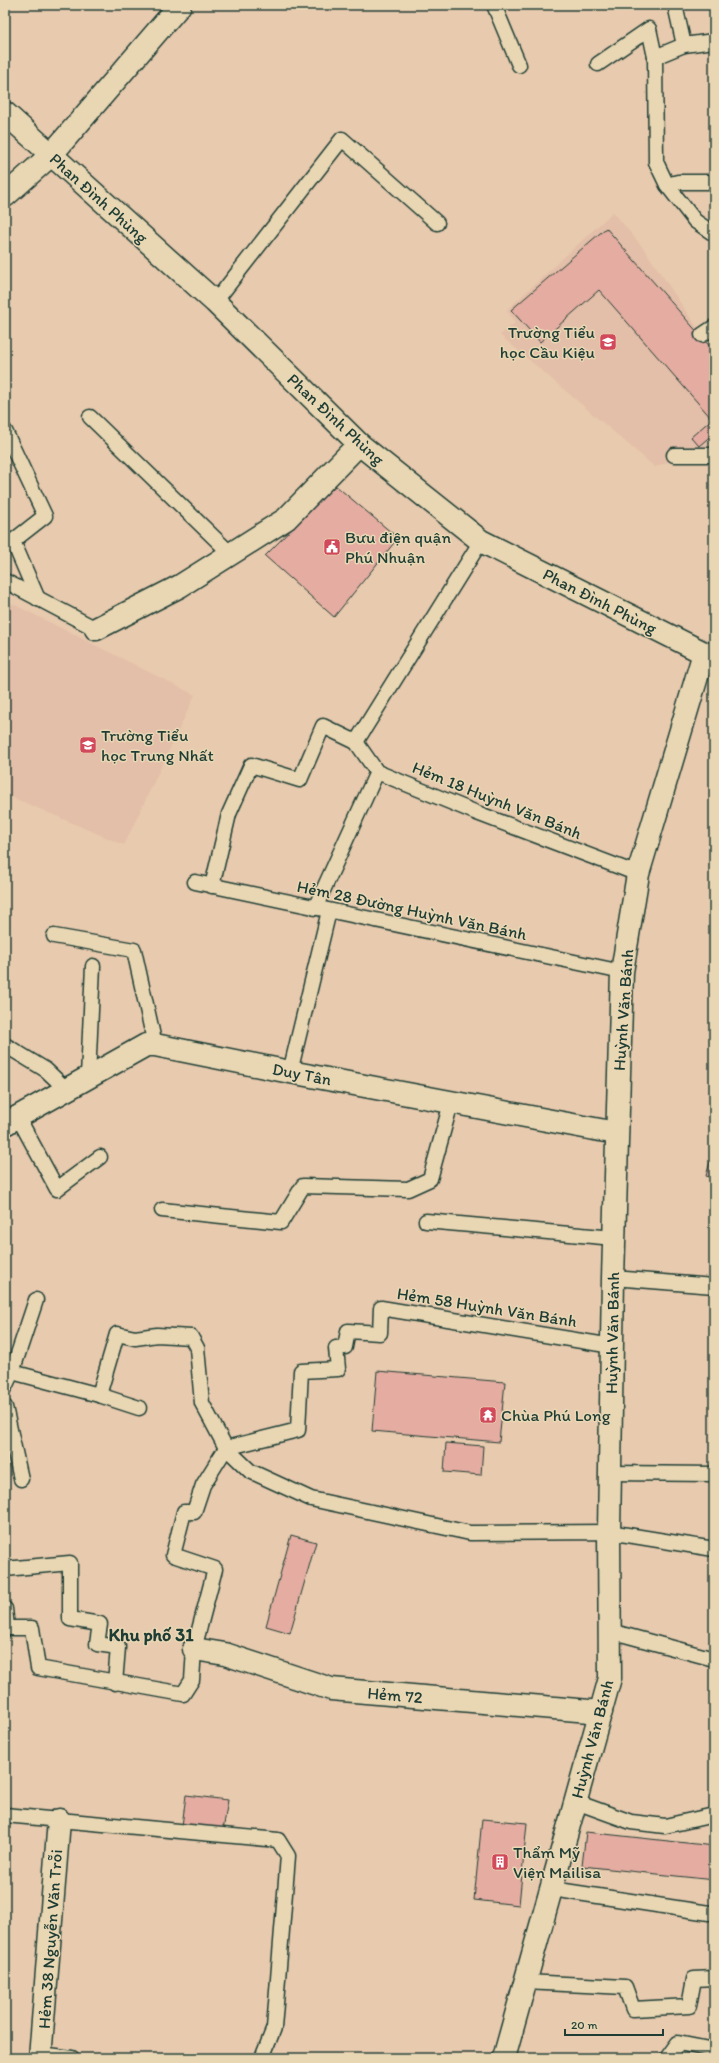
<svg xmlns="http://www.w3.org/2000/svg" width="719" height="2063" font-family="Itim,sans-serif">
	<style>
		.built { fill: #e3bea8 }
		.building { fill: #e5aca1; stroke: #1f3d34 }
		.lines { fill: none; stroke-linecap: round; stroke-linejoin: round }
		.service-casing { stroke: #1f3d34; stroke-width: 17 }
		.minor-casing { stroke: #1f3d34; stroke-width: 25 }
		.tertiary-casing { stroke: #1f3d34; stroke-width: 25 }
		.primary-casing { stroke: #1f3d34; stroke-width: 25 }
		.service { stroke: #e9d7b4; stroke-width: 14 }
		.minor { stroke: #e9d7b4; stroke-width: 22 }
		.tertiary { stroke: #e9d7b4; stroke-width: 22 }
		.primary { stroke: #e9d7b4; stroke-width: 22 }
		.labels { text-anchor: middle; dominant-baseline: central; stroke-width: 3; stroke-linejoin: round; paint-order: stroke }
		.street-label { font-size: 17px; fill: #1f3d34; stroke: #e9d7b4 }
		.poi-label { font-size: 17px; fill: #1f3d34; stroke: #e9d7b4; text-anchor: start }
		.neighbourhood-label { font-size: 18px; font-weight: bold; fill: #1f3d34; stroke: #e9d7b4 }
	</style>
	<rect width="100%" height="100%" fill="#e8caae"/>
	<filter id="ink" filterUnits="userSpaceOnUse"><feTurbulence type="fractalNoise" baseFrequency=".025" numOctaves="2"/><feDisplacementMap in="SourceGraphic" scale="8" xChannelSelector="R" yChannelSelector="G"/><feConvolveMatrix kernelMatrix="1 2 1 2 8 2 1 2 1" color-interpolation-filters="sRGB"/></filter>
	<g filter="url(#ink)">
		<g class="built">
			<polygon points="613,212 644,249 702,335 714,348 714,439 706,447 655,467 500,335 515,323 507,310"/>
			<polygon points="5,600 195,695 124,845 5,794"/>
		</g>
		<g class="building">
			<polygon points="606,228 714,351 714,433 699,446 691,437 712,419 599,290 540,342 511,310"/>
			<polygon points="335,485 398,538 334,617 265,556"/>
			<polygon points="714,1148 714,1179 706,1176"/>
			<polygon points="377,1371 505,1382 499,1442 372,1431"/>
			<polygon points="446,1443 483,1446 481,1475 444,1472"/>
			<polygon points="291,1535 316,1542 290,1633 266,1626"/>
			<polygon points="186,1795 228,1800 223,1831 182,1826"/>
			<polygon points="482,1819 527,1823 519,1905 474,1900"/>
			<polygon points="586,1832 714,1846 714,1880 582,1866"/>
		</g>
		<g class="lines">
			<defs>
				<g id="service">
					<polyline points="494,5 519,65"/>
					<polyline points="675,5 684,45 655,57 656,162 667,185 695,221 714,234"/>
					<polyline points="684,45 714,41"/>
					<polyline points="598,64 649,29 655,57"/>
					<polyline points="667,185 678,182 714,182"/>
					<polyline points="215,302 342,139 437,223"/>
					<polyline points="702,335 714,327"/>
					<polyline points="90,417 231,554"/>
					<polyline points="5,431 45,516 13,541 38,599"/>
					<polyline points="674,455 714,455"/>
					<polyline points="5,581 96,629"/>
					<polyline points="356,742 481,541"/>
					<polyline points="195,882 622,972"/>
					<polyline points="212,886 229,814 251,765 300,780 323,726 356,742 377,772 477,813 638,874"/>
					<polyline points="315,908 377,772"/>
					<polyline points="54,936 134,950 155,1045"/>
					<polyline points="5,1045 46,1070 67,1090"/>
					<polyline points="290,1072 329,911"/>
					<polyline points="88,1077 93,966"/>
					<polyline points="18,1117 57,1189 100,1157"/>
					<polyline points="162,1210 281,1222 303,1186 408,1189 430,1179 451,1103"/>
					<polyline points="426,1221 614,1238"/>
					<polyline points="613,1278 714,1286"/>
					<polyline points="12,1372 99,1395 139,1408"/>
					<polyline points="5,1387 12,1372 36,1300"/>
					<polyline points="99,1395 117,1334 135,1338 157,1335 191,1337 197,1348 202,1403 226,1448 250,1471 311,1499 470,1533 609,1532 714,1549"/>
					<polyline points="5,1407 21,1479"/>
					<polyline points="610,1473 714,1474"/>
					<polyline points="5,1569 70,1563 70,1619 100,1624 97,1644 118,1647 115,1683"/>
					<polyline points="5,1609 7,1627"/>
					<polyline points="5,1628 32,1628 38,1668 183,1694 192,1680 194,1649 215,1569 173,1555 184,1512 194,1512 203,1485 226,1448 298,1430 301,1371 338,1369 336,1348 345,1347 348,1331 380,1333 381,1308 612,1346"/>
					<polyline points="610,1631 714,1659"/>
					<polyline points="576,1802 631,1822 665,1826 714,1815"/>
					<polyline points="5,1815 278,1840 288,1856 274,2028 262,2058"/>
					<polyline points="552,1889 709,1913 714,1912"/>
					<polyline points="525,1982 625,1987 633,2009 689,2006 694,1979 714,1978"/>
					<polyline points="41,2054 72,2058"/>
					<polyline points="667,2058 678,2043 714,2050"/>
				</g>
				<g id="minor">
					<polyline points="51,155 180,5"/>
					<polyline points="96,629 180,586 286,519 359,444"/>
					<polyline points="5,1124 146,1045 155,1045 290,1072 616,1133"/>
					<polyline points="194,1649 225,1654 331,1689 601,1712"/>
					<polyline points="40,2058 59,1820"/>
				</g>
				<g id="tertiary">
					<polyline points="5,196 51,155"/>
					<polyline points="504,2058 610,1678 609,1532 613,1278 622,972 638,874 704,653"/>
				</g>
				<polyline id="primary" points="5,113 215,302 359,444 481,541 704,653 714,656"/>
			</defs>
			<use href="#service" class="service-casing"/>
			<use href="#minor" class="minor-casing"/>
			<use href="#tertiary" class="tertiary-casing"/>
			<use href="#primary" class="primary-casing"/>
			<use href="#service" class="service"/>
			<use href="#minor" class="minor"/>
			<use href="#tertiary" class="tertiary"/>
			<use href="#primary" class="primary"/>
		</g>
	</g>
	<defs>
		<symbol id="school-square" viewBox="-11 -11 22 22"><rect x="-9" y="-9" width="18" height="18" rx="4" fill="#d1495b" stroke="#e9d7b4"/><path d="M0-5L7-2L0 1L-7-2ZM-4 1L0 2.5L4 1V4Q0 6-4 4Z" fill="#fff"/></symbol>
		<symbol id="civic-square" viewBox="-11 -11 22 22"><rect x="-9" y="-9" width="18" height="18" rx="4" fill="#d1495b" stroke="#e9d7b4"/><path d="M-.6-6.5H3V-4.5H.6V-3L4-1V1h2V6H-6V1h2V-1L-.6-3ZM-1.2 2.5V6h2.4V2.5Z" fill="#fff"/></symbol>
		<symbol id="temple-square" viewBox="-11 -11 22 22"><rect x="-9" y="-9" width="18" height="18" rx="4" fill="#d1495b" stroke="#e9d7b4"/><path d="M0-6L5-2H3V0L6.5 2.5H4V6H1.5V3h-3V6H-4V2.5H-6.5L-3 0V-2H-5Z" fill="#fff"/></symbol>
		<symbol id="building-square" viewBox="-11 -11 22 22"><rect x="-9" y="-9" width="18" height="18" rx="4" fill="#d1495b" stroke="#e9d7b4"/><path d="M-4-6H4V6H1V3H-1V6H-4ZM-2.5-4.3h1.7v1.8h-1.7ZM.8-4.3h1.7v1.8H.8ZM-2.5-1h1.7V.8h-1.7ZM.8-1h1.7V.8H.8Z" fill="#fff"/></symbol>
	</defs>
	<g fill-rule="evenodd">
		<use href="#school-square" x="598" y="332" width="20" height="20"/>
		<use href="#civic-square" x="322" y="537" width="20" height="20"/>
		<use href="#school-square" x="78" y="735" width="20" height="20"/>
		<use href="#temple-square" x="478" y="1405" width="20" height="20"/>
		<use href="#building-square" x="490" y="1852" width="20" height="20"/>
	</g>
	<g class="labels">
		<g class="street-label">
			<text transform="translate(99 198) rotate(42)">Phan Đình Phùng</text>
			<text transform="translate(336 419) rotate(43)">Phan Đình Phùng</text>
			<text transform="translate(600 601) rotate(27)">Phan Đình Phùng</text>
			<text transform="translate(497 800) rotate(22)">Hẻm 18 Huỳnh Văn Bánh</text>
			<text transform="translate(412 910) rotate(12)">Hẻm 28 Đường Huỳnh Văn Bánh</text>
			<text transform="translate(623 1010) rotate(-86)">Huỳnh Văn Bánh</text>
			<text transform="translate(302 1074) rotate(11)">Duy Tân</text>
			<text transform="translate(487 1307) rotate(9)">Hẻm 58 Huỳnh Văn Bánh</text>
			<text transform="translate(612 1333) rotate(-89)">Huỳnh Văn Bánh</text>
			<text transform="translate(395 1695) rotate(5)">Hẻm 72</text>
			<text transform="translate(592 1739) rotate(-75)">Huỳnh Văn Bánh</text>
			<text transform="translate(50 1939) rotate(-86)">Hẻm 38 Nguyễn Văn Trỗi</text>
		</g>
		<g class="poi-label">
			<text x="595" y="332" text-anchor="end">Trường Tiểu<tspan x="595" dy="20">học Cầu Kiệu</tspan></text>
			<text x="345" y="537">Bưu điện quận<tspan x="345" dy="20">Phú Nhuận</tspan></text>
			<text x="101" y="735">Trường Tiểu<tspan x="101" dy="20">học Trung Nhất</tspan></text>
			<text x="501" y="1415">Chùa Phú Long</text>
			<text x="513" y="1852">Thẩm Mỹ<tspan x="513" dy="20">Viện Mailisa</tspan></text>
		</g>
		<g class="neighbourhood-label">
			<text x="151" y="1635">Khu phố 31</text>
		</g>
	</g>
	<rect width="719" height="2063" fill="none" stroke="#e9d7b4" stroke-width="20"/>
	<rect x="10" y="10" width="699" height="2043" fill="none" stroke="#1f3d34" stroke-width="1.5" filter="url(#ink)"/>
	<path d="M565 2029v6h98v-6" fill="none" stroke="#1f3d34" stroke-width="2"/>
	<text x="571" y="2029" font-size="12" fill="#1f3d34" stroke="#e9d7b4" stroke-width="3" paint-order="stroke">20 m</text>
</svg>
